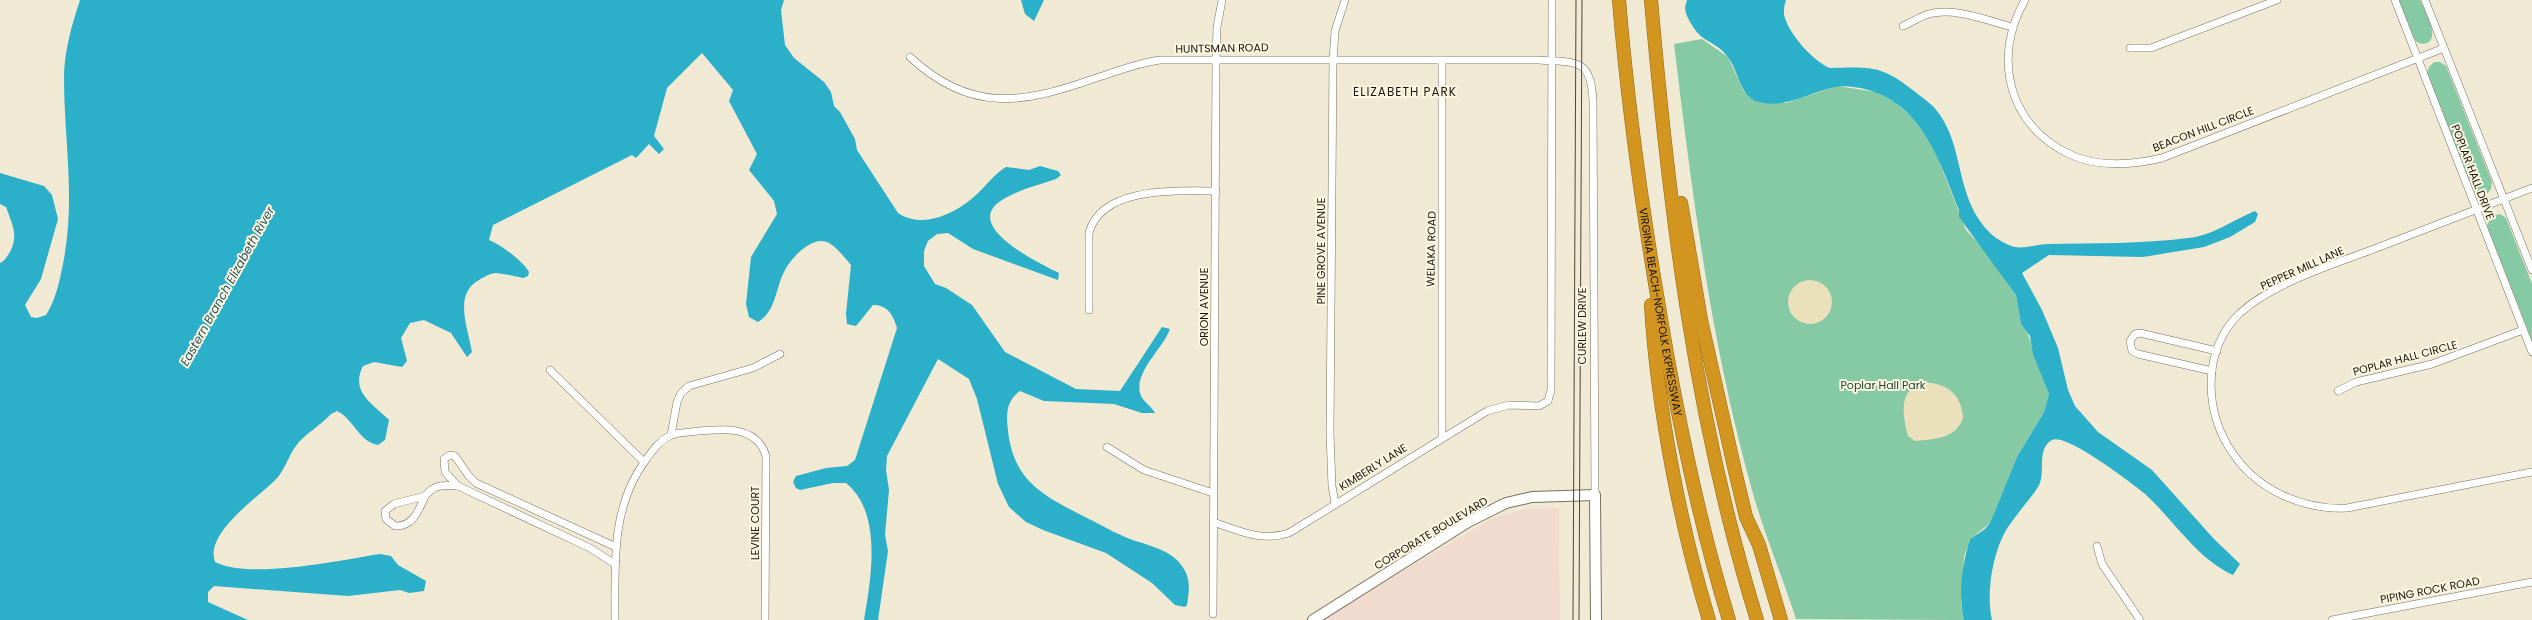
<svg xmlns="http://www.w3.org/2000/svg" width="2532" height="620" font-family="Poppins,sans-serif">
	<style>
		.commercial { fill: #f1dbce }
		.green { fill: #85c9a5 }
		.sand { fill: #eae0bb }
		.water { fill: #2cafc8 }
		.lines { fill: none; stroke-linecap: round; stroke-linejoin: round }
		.street-casing { stroke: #77715e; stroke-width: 8 }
		.secondary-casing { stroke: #77715e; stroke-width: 12 }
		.highway-casing { stroke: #91691a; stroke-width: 14 }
		.street { stroke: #fff; stroke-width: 7 }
		.secondary { stroke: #fff; stroke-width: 10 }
		.highway { stroke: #d19520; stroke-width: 13 }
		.tram { stroke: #4a463c; stroke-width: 1 }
		.labels { text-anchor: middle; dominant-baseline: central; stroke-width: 4; stroke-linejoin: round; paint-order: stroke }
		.street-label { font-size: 11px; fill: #19160f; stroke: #fef7e1 }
		.park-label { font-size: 11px; fill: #1c4431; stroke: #fef7e1 }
		.neighbourhood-label { font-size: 12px; letter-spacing: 1px; fill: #19160f; stroke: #fef7e1 }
		.water-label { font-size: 12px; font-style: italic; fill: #235661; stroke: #fef7e1 }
	</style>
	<rect width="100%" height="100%" fill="#f0e9d4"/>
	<polygon class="commercial" points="1559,508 1560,620 1320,620 1493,518 1524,509"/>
	<g class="green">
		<path d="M2398 0H2420C2424 10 2441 37 2427 43 2422 45 2418 43 2415 40Z"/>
		<path d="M1702 39 1728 57 1744 92 1786 103 1837 86 1877 92 1895 102 1914 119 1933 146 1966 230 1982 247 2016 295 2021 324 2027 332 2049 394 2044 412 2017 457 1990 523 1970 539 1964 557 1961 604 1964 620 1796 619C1782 576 1764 533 1752 490 1711 344 1692 193 1674 44Z"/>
		<polygon points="2434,62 2440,62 2446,66 2492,182 2491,189 2487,194 2477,194 2472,189 2427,73 2429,67"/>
		<polygon points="2500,214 2506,218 2532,284 2532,341 2487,226 2491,216"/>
	</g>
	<g class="sand">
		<circle cx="1810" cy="302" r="22"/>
		<path d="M1920 383C1944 381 1962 393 1963 418 1956 439 1934 439 1915 441L1908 436C1903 416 1898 392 1920 383Z"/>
	</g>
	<g class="water">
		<path d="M80 0H784L781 10 785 45 794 58 824 82 831 92 834 106 840 112 855 139 857 150 898 213C923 230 957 213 977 194 987 185 994 174 1006 167L1029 170 1040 166 1058 171 1061 175 1056 179C1038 185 1018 190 1002 200 960 226 1041 264 1059 273L1058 280 973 249 948 233 937 234 928 241 924 251V266L935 284 946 288 972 305 1005 352 1076 389 1120 391 1162 327 1170 329C1163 349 1132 373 1141 396 1144 402 1152 407 1155 413H1142L1114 404 1044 401 1020 391C1006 401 1006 414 1008 431 1014 484 1047 497 1089 519 1103 526 1115 533 1130 539 1144 544 1166 549 1177 560 1191 575 1190 586 1187 605L1185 607 1175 605 1152 583 1106 553 1043 530 1026 522 1009 507 998 484 977 399 969 379 938 359 887 456 886 470 889 490 885 535 888 551 878 620H864C871 579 883 513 846 483H833L800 490 796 488 793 482 796 476 826 468 847 466 855 460 897 328C893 315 888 305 873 305L856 326 847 324 846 314 851 265C845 258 836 246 827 242 811 236 790 259 784 272 775 290 776 311 758 322L749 317 746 304 751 257 777 214 774 201 749 170 757 154 729 101 733 90 702 53 667 88 654 136 664 149 659 154 649 144 636 158 632 155 493 225 489 240C501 245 522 260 529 272L528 276 523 278C514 276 505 274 496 273 490 273 484 277 479 280 453 294 468 328 472 352L467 357 451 333 424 320 410 323 401 338 407 361 402 367 374 362 363 366C350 392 372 403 389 420L385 440 378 445C358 441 354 419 337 411L331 414C321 425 308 432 299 442 290 452 286 467 278 477 261 496 204 532 215 562 249 580 341 560 380 554L391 556 398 565 426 581 424 591 409 593 400 590 348 596 214 586 208 592V602L248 620H0V263C5 261 7 256 10 252 19 235 12 224 6 207L0 204V173L44 186 52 195 58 219 41 279 25 305 31 317 37 318 46 315C56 299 59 283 63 264 76 198 64 142 64 77 64 52 72 24 80 0Z"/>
		<polygon points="1021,0 1044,0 1034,21 1025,14"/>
		<path d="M1687 0H1786C1784 6 1783 13 1785 18 1790 35 1814 62 1830 68 1871 67 1881 65 1914 91 1921 97 1931 103 1937 111 1967 149 1953 203 1996 238 2001 241 2009 246 2015 247 2026 249 2037 244 2048 244 2094 243 2142 244 2188 238 2212 236 2233 220 2255 211L2258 214 2255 222 2230 237 2204 247 2143 257 2049 255 2022 273 2042 310 2058 348 2068 390 2075 406 2098 432 2152 470 2214 539 2240 564 2233 575C2196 558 2174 520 2144 493 2132 483 2065 432 2052 440 2036 449 2046 472 2039 485 2035 493 2028 500 2023 507 2017 515 2010 523 2005 532 1992 556 1986 594 1992 620H1964C1958 594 1962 565 1970 539L1985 529 1990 523 2017 457 2044 412 2049 394 2033 354 2030 336 2021 324 2016 295 1959 217V210C1940 162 1922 103 1865 89 1857 87 1844 85 1835 87 1810 92 1786 109 1759 102 1739 97 1739 70 1727 56 1714 39 1702 45 1689 20 1685 13 1684 8 1687 0Z"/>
	</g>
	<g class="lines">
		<defs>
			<g id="street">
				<path d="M2025 0C1992 57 2008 125 2069 154 2098 168 2132 165 2162 158L2444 48"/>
				<polyline points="2395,0 2532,352"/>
				<polyline points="2425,0 2532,270"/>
				<path d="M1903 26C1910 23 1918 18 1926 15 1952 6 1986 20 2012 27"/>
				<polyline points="2130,48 2151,48 2277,0"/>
				<path d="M910 57C970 113 1022 104 1093 79 1115 72 1137 63 1160 60H1539C1576 63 1591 57 1593 101L1595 495"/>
				<path d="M2532 188C2479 208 2427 229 2374 249 2332 265 2273 283 2240 313 2201 351 2204 413 2234 455 2259 491 2304 510 2347 508L2532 472"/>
				<path d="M1089 310V233C1101 186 1177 191 1216 191"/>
				<polyline points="550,370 644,462"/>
				<polyline points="2212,371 2138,354 2132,351 2130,341 2135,334 2140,333 2217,351"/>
				<polyline points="2338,391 2356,382 2432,364 2523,330"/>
				<path d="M671 435 679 433C708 431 755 419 766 456L765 620"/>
				<polyline points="1442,438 1442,61"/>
				<polyline points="1107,447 1144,470 1213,493"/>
				<path d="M425 496C419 510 413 527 395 526L386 519 385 511 394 504Z"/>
				<path d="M425 496C435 484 443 485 458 486"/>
				<polyline points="1335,503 1332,486 1330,433 1333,60 1335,31 1345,0"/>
				<path d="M1213 522C1240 531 1261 542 1289 533L1487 411 1509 405 1539 406 1548 401 1551 390 1552 0"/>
				<polyline points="2097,546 2102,564 2140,620"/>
				<polyline points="615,564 590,548 458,486 445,472 444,459 450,455 455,456 468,475 476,483 616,547"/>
				<polyline points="1213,614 1216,60 1217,27 1222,0"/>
				<path d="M615 620C615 565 611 507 645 461 653 450 659 441 671 435L677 402 681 393 689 386 753 368 780 354"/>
				<polyline points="2332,620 2532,582"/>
			</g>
			<polyline id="secondary" points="1313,620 1468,522 1506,503 1532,497 1595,495 1596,620"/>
			<g id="highway">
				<path id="s1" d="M1619 0C1627 97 1640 193 1656 289 1674 401 1696 512 1729 620"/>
				<path d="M1651 0C1669 208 1695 420 1757 620"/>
				<polyline points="1681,203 1701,320 1735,471 1746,517 1759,545 1781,620"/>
				<path d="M1651 305C1657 405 1680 525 1709 620"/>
			</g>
		</defs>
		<use href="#street" class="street-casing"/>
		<use href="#secondary" class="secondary-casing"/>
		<use href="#highway" class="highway-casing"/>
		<use href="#street" class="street"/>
		<use href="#secondary" class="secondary"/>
		<use href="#highway" class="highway"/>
		<g class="tram">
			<polyline points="1573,620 1576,0"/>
			<polyline points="1579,620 1582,0"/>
		</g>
	</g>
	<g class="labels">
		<g class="street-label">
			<text transform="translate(1222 48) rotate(-1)">HUNTSMAN ROAD</text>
			<text transform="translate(2203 129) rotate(-21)">BEACON HILL CIRCLE</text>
			<text transform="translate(2473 172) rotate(69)">POPLAR HALL DRIVE</text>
			<text transform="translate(1431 249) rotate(-89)">WELAKA ROAD</text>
			<text transform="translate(1321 251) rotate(-90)">PINE GROVE AVENUE</text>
			<text transform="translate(2302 268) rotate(-24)">PEPPER MILL LANE</text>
			<text transform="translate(1204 307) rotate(-90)">ORION AVENUE</text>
			<text stroke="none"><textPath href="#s1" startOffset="315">VIRGINIA BEACH-NORFOLK EXPRESSWAY</textPath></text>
			<text transform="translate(1582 326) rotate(-90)">CURLEW DRIVE</text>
			<text transform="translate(2405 358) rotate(-15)">POPLAR HALL CIRCLE</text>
			<text transform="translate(1373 467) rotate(-32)">KIMBERLY LANE</text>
			<text transform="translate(755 523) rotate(-90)">LEVINE COURT</text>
			<text transform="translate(1431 533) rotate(-31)">CORPORATE BOULEVARD</text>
			<text transform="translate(2430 590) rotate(-11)">PIPING ROCK ROAD</text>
		</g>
		<g class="park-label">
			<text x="1883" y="385">Poplar Hall Park</text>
		</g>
		<g class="neighbourhood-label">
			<text x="1405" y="91">ELIZABETH PARK</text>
		</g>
		<g class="water-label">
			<text transform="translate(227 286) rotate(-61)">Eastern Branch Elizabeth River</text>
		</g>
	</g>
</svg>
